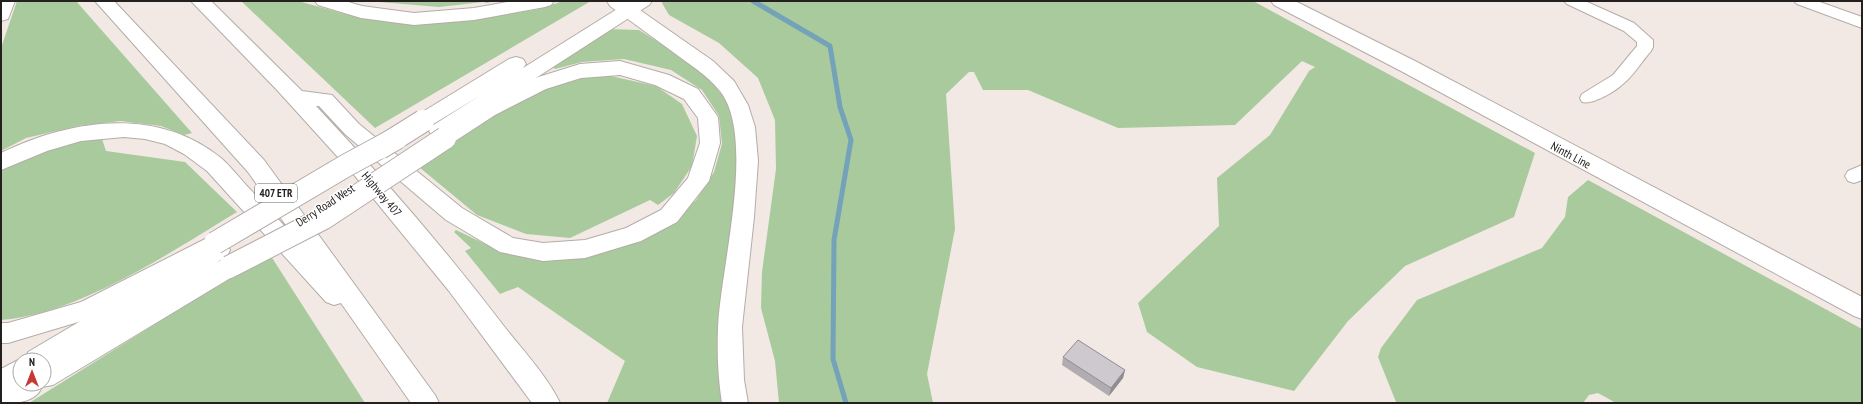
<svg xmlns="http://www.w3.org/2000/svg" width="1863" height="404" font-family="'PT Sans Narrow',sans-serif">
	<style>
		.green { fill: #a9ca9c }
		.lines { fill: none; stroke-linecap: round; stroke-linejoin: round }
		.stream { stroke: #74a2b8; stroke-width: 5 }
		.minor-casing { stroke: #b4aca8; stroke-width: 2 }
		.major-casing { stroke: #b4aca8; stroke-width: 2 }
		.highway-casing { stroke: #b4aca8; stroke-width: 2 }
		.minor { fill: #fff; fill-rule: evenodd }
		.major { fill: #fff; fill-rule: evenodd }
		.highway { fill: #fff; fill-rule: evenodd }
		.major-bridge-casing { stroke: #b4aca8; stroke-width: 24; stroke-linecap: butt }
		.highway-bridge-casing { stroke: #b4aca8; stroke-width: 24; stroke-linecap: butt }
		.major-bridge { stroke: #fff; stroke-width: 22 }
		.highway-bridge { stroke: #fff; stroke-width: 22 }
		.wall { fill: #b1acb2 }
		.shaded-wall { fill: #908c91 }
		.building { fill: #cec8cf; stroke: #908c91 }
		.labels { text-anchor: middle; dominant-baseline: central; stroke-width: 3; stroke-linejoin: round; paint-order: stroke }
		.shield { fill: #fff; stroke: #656362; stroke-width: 1 }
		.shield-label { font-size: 11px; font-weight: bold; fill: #23201f }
		.street-label { font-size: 12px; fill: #23201f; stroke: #fff }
	</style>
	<rect width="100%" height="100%" fill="#f2e9e5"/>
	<g class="green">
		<polygon points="17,1 76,1 192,133 184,135 161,126 120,121 78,126 26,138 1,151 1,48"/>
		<polygon points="241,1 298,1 356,17 410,23 473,20 539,9 563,1 591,1 375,128"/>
		<polygon points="367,1 494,1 487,3 483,2 439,7"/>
		<polygon points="663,1 1253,1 1535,153 1514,217 1405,266 1348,321 1294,391 1197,367 1147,332 1138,303 1219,226 1217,178 1270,135 1309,71 1315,67 1302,61 1235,125 1118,128 1028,90 983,90 974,72 969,72 946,94 955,229 927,374 933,403 779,403 775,361 761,308 762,272 776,169 775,120 758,78 719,43 669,15 662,3"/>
		<polygon points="607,29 639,30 701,69 727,101 737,131 740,164 719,311 722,403 607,403 625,361 518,287 500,294 465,251 471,248 454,232 456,230 500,251 542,258 672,221 696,200 714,172 722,144 719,116 702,90 671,70 624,59 582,62 555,69 550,65"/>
		<polygon points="606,75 656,86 682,104 697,136 692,166 674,193 658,205 650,200 570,238 526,234 477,215 413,162 500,107 558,82"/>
		<path d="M102 139 106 151 185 162 237 212C171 252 79 314 1 320V170C33 154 66 141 102 139Z"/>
		<polygon points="1588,180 1862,329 1862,403 1616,403 1598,393 1589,395 1583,403 1396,402 1378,357 1381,348 1417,300 1542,248 1565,217 1568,197"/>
		<polygon points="269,253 365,403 29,403"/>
	</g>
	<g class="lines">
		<polyline class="stream" points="753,1 830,46 840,107 851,140 834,240 833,359 846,403"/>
		<defs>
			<g id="minor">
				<path d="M1564 1H1585L1634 23 1653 40V47L1651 51C1642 61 1634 75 1624 83 1616 91 1593 105 1582 102L1580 98 1582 94 1613 75 1637 46V42L1624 31 1567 4Z"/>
				<polygon points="1794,1 1817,1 1862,17 1862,28 1797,4"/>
				<polygon points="1862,165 1862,180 1854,183 1848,181 1845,176 1848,171"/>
			</g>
			<g id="major">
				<polygon points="630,1 652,1 649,5 446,136 439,138 432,136 429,131 432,126 481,95 430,126 423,128 416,126 413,121 416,116 509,59 516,57 523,59 526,64 523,68"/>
				<polygon points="1271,1 1295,1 1415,61 1862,297 1862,319 1854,316 1401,71 1274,5"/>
				<path d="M219 241 227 244 230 250 227 256 217 262 229 258 237 260 241 267 237 274 53 385 42 387C35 403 16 403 1 403V369L20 359 23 360H20V384H44V360H25L28 352 211 244Z"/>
			</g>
			<g id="highway">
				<polygon points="1,1 15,1 8,19 1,21"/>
				<path d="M95 1H114L264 160 435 395 439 403H411L341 303 334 305 326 302 207 171 184 154 165 144 145 139 124 137 81 141 47 151 1 170V153C71 119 157 106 221 158 230 166 238 176 246 185 262 202 278 219 293 235L248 172Z"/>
				<path d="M191 1H211L302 91 332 95 359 124 462 208 513 238 543 243 585 240 626 228 661 210 688 178 700 143 698 118 684 99 655 85 620 75 581 78 546 89 495 115 452 143 445 146 438 143 435 138 438 133 481 105 532 79 580 64 620 61 669 75 698 89 718 117 720 143 709 181 677 222 641 241 585 258 543 261 500 252 446 220 345 134 319 106H316C382 176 445 249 503 325 521 348 548 377 560 403H532L449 291 355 176 277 90Z"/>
				<polygon points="315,1 345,1 362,6 414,13 474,8 513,1 554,1 551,5 545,7 474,20 414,25 361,18 318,5"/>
				<path d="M607 1H627L713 61 734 81 748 105 755 127 758 161 754 217 742 327 744 380 748 403H722C718 378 717 353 718 328 720 269 757 138 720 91 707 75 689 64 673 52 652 37 631 21 610 6Z"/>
				<polygon points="215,234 223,237 226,243 223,249 95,317 8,343 1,343 1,323 8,323 81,302"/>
			</g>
		</defs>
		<use href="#minor" class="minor-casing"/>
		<use href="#major" class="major-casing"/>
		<use href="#highway" class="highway-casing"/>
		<use href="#minor" class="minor"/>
		<use href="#major" class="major"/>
		<use href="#highway" class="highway"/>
		<defs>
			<polyline id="major-bridge" points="380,148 423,121"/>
			<g id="highway-bridge">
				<polyline points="215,243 347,165 397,138"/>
				<polyline points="229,267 324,218 445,138"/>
			</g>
		</defs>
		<use href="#major-bridge" class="major-bridge-casing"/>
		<use href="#highway-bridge" class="highway-bridge-casing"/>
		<use href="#major-bridge" class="major-bridge"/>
		<use href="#highway-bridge" class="highway-bridge"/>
	</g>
	<polygon class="wall" points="1063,357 1125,370 1123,378 1109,396 1062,365"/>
	<polygon class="shaded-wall" points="1125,370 1123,378 1109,396 1111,388"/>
	<polygon class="building" points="1078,340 1125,370 1111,388 1063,357"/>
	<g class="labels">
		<rect class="shield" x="255" y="184" width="42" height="18" rx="3"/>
		<g class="shield-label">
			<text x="276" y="193">407 ETR</text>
		</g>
		<g class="street-label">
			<text transform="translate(1571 155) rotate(28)">Ninth Line</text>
			<text transform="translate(382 194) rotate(50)">Highway 407</text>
			<text transform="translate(325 205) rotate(-33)">Derry Road West</text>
		</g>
	</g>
	<rect width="1863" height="404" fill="none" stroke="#23201f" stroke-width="4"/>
	<g transform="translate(32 372)"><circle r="19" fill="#ffffff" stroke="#a7a6a5"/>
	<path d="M0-3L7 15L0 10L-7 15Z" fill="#c83935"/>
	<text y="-6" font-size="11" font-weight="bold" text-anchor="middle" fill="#23201f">N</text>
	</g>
</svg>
